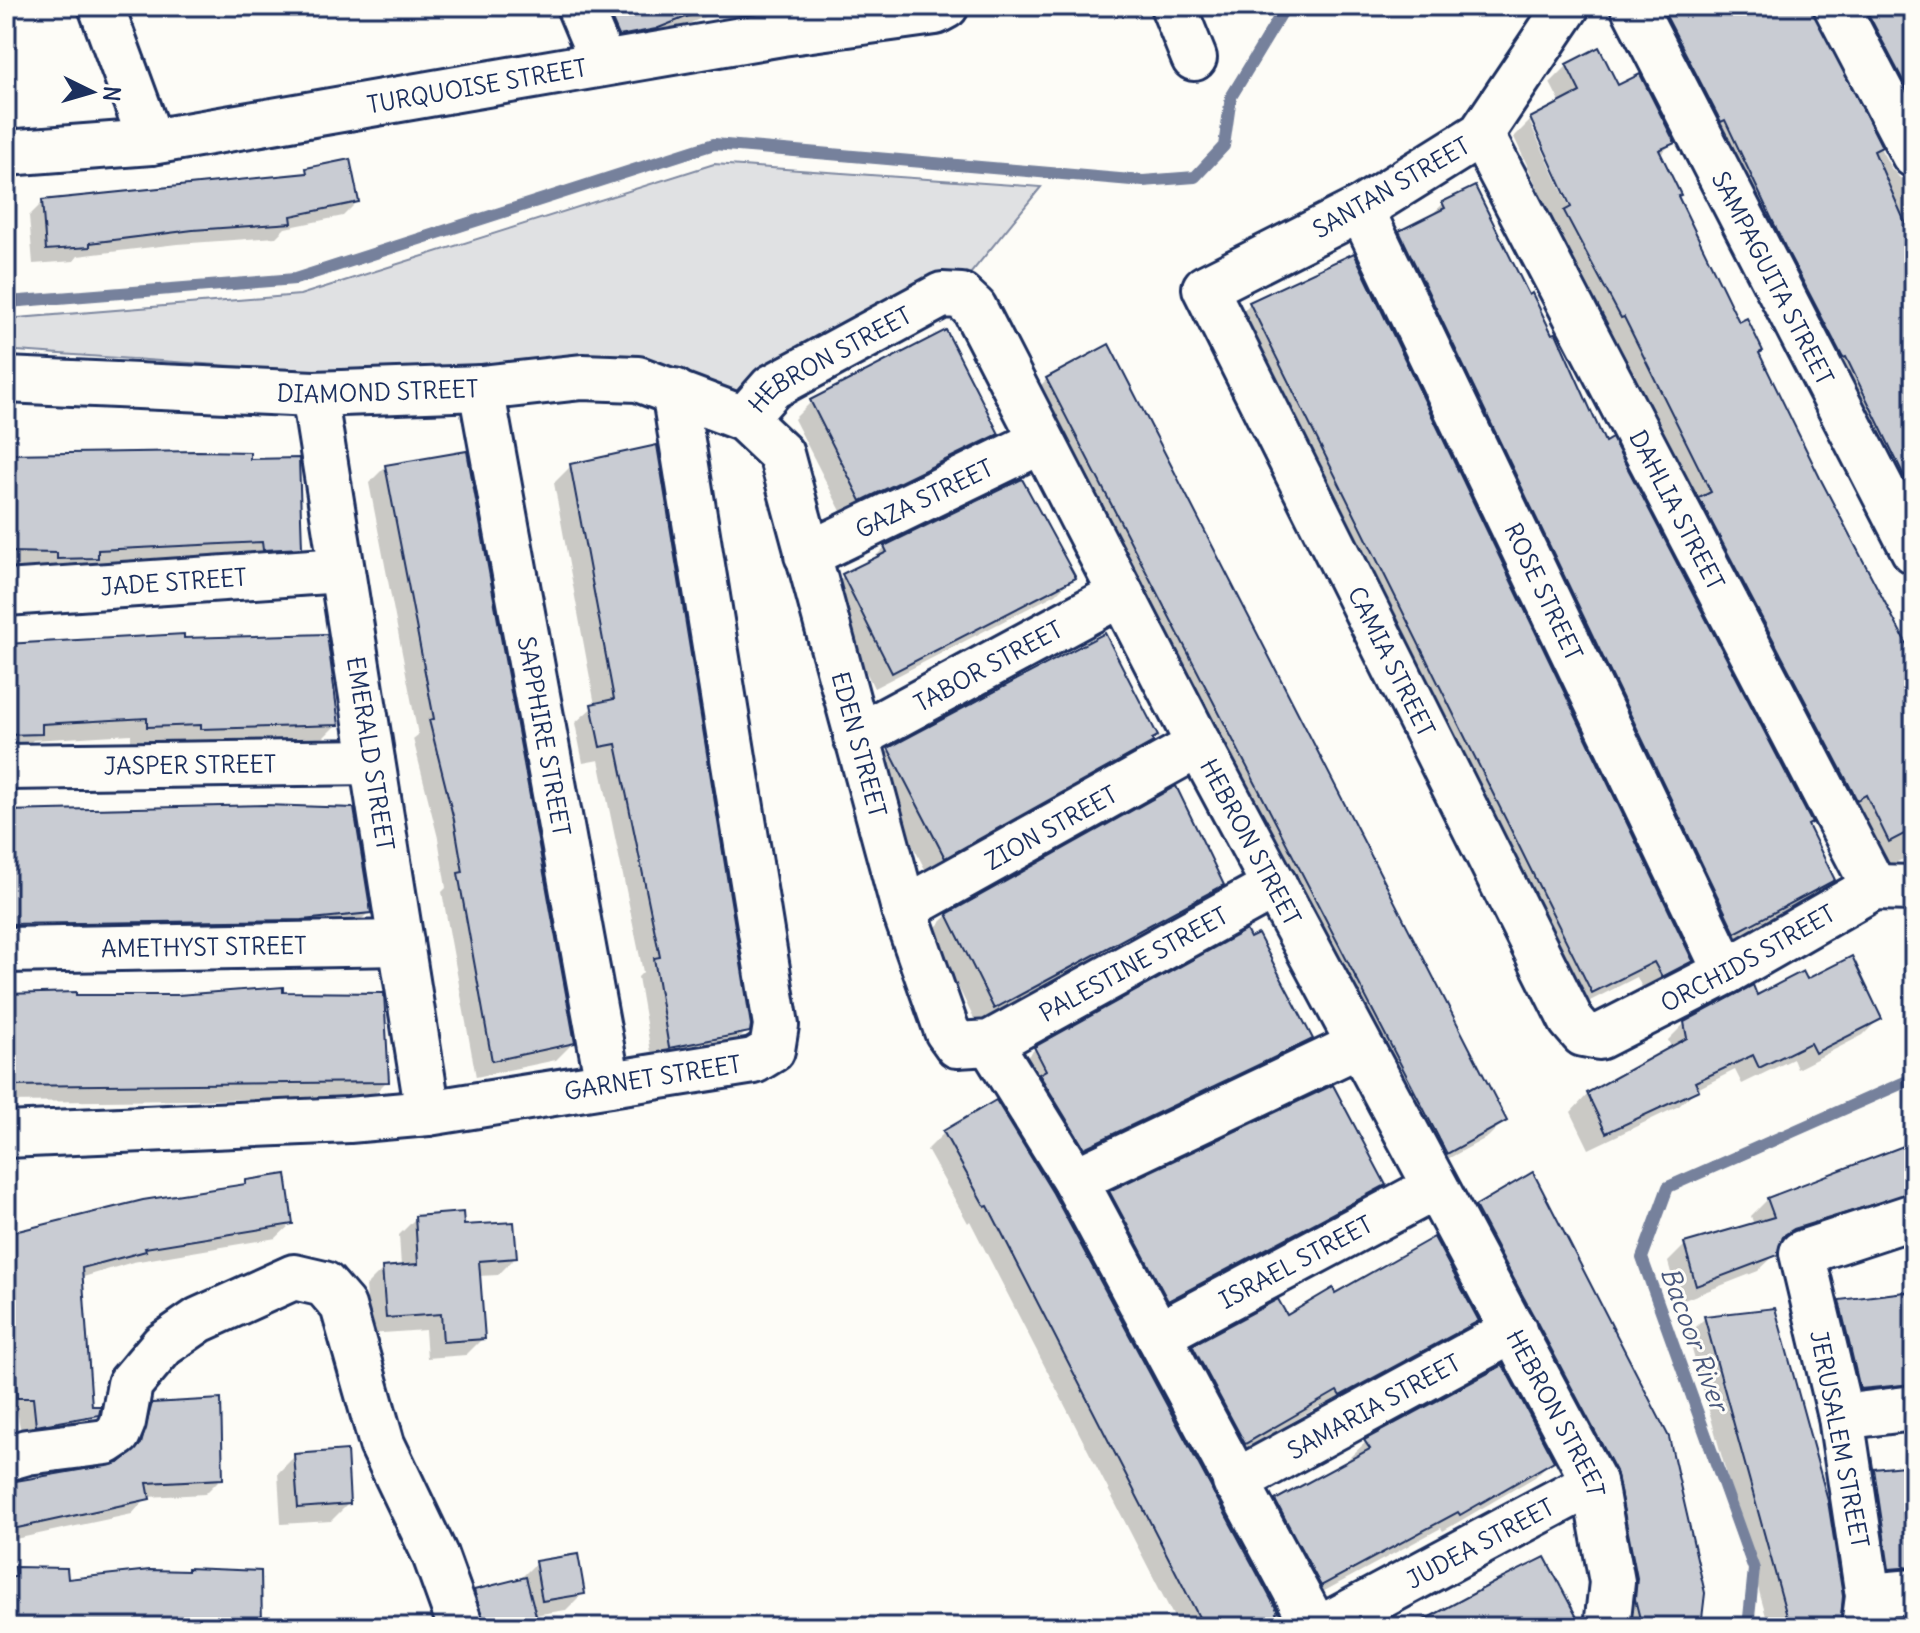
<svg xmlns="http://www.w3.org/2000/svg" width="1920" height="1633" font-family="Delius,sans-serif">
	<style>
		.green { fill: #e0e1e3; stroke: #7e88a0; stroke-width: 2 }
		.shadow { fill: #0003; fill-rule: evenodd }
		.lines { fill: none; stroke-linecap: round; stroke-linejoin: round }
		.stream { stroke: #76819c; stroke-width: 12 }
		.building { fill: #c9ccd3; stroke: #1b2f5e; stroke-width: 2 }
		.minor-casing { stroke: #1b2f5e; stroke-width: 50 }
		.minor { stroke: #fdfcf7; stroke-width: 44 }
		.labels { text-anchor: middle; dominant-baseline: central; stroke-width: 6; stroke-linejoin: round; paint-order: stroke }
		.street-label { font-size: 24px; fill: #1b2f5e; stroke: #fdfcf7 }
		.water-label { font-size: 26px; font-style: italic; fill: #49587d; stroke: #fdfcf7 }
	</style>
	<rect width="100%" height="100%" fill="#fdfcf7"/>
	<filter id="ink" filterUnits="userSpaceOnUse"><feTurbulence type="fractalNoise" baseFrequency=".0125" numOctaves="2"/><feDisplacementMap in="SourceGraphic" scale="16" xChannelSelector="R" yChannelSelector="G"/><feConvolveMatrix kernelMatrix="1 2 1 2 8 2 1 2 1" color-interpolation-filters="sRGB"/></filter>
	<g filter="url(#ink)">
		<polygon class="green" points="714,164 1041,187 971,273 758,369 735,401 17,351 6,340 6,319 300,295"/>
		<g class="shadow">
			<polygon points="580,6 730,6 637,46 602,52"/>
			<polygon points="769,6 869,6 776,22"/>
			<polygon points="1636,6 1803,6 1891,168 1900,178 1914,182 1914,540"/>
			<polygon points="1840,6 1914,6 1914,145"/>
			<path d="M1567 66 1617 88 1673 142 1659 156 1676 197 1914 665V854L1884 868 1548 229 1554 223 1514 137 1531 120 1561 104 1550 83ZM1530 123H1535L1577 215 1574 217Z"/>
			<polygon points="307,170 357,202 343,216 285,228 276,237 177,244 78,256 74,261 33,264 29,216 43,202 301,176"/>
			<polygon points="1443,204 1604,445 1833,880 1816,897 1718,948 1383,249 1400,232 1428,218"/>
			<polygon points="1353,256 1691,960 1674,977 1644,992 1637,977 1584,1004 1233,321 1250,304"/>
			<polygon points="1047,379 1505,1120 1488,1137 1429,1169 1030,396"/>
			<polygon points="811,402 996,434 980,451 844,517 794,419"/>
			<polygon points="6,455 248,461 300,547 283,564 6,569"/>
			<polygon points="386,466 573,1043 556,1060 476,1077 442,892 446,888 438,838 413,739 418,735 369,483"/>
			<polygon points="571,466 747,1031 730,1048 653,1064 638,977 643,972 599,760 583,763 575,723 595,705 554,483"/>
			<polygon points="885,547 1073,577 1056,594 874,688 827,593 844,576 869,563"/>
			<polygon points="182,640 337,724 320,741 185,745 184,741 131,743 131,734 33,740 23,750 6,751 6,646"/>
			<polygon points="1150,740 1134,758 927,873 872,767 889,750"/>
			<polygon points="6,813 369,912 352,929 6,941"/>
			<polygon points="1222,885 1205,902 977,1025 931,932 948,915"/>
			<polygon points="1914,952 1914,1024 1911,1024"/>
			<polygon points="1806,982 1880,1018 1863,1035 1797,1069 1793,1059 1742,1084 1735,1070 1697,1089 1679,1106 1589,1149 1571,1112 1588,1094 1671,1047 1668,1040 1685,1023"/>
			<polygon points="281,994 387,1081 370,1098 6,1102 6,996"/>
			<polygon points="1310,1039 1293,1056 1067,1163 1018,1066 1035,1049"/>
			<polygon points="944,1133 1277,1627 1179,1627 970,1221 968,1223 927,1150"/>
			<polygon points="1914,1145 1914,1212 1888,1208 1779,1244 1776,1254 1758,1271 1679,1302 1668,1262 1685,1245 1754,1225 1751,1216 1768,1199"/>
			<polygon points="1533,1175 1699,1627 1621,1627 1620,1596 1459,1225 1476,1208"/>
			<polygon points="284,1176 291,1224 276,1238 133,1262 80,1278 90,1408 97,1414 82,1429 22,1439 17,1411 6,1411 6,1232"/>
			<polygon points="1384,1185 1367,1202 1151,1317 1094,1210 1111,1193"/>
			<polygon points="416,1218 462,1227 515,1258 498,1275 478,1276 483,1338 466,1355 427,1358 425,1330 369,1334 366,1286 383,1269 401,1267 399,1235"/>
			<polygon points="1433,1239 1477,1320 1460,1337 1323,1412 1320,1406 1228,1459 1176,1364 1193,1347 1286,1318"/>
			<polygon points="1914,1292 1914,1408 1843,1405 1823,1319 1840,1302"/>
			<polygon points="1705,1318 1838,1627 1769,1627 1688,1335"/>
			<polygon points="153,1405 221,1478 205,1494 147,1497 132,1514 6,1541 6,1489 11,1484 120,1465 127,1459 137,1421"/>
			<polygon points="1366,1442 1552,1460 1535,1477 1443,1531 1441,1528 1304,1602 1260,1519 1277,1502 1350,1462 1349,1458"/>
			<polygon points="295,1456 348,1504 331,1521 281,1524 278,1473"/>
			<polygon points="1914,1466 1914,1585 1883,1584 1871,1486 1888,1469"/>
			<polygon points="536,1563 583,1593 566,1610 534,1615 537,1627 465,1627 458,1609 475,1592 518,1581"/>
		</g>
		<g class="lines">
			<g class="stream">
				<polyline points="8,302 295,279 714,144 1143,181 1195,177 1224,146 1231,97 1286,6"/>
				<polyline points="1748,1627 1754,1569 1642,1258 1668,1187 1914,1078"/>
			</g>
		</g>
		<g class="building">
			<polygon points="606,6 711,6 711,7 656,29 619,36"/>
			<polygon points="1661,6 1811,6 1882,147 1874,151 1914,243 1914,496 1846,357 1843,358 1785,247 1725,120 1721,122"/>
			<polygon points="1864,6 1914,6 1914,90 1909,92"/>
			<polygon points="1599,47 1618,85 1640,74 1675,143 1659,150 1681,195 1678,196 1739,322 1747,318 1763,351 1759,353 1821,480 1914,658 1914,829 1889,842 1866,795 1857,800 1699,498 1711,492 1624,317 1621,318 1564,211 1571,207 1530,118 1580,92 1566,64"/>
			<polygon points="350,159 359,202 291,216 292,223 193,230 90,243 90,247 46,250 42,200 307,173 306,168"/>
			<polygon points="1475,186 1529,295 1532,293 1552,334 1556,333 1605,442 1612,438 1812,823 1808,825 1835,880 1735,933 1399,231 1445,208 1442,202"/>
			<polygon points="1354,253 1693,961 1662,977 1654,962 1592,993 1249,302"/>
			<polygon points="946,330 999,434 861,501 810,400"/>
			<polygon points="1109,344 1507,1121 1447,1154 1046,378"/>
			<polygon points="657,445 751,1025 750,1032 669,1048 654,958 660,957 616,744 600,747 591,704 614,699 570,464"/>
			<polygon points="199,451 250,452 250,459 299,458 302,548 263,550 262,542 98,550 98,558 57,559 57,553 6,552 6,454"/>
			<polygon points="467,451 575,1043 492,1061 458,873 463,872 454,820 429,720 434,719 385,465"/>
			<polygon points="1022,479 1076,578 892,673 842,574 887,552 884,546"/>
			<polygon points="1105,633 1158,736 1152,739 1153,742 945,858 888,748"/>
			<polygon points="184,634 184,638 327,634 339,725 201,729 201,725 147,727 147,718 42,724 42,734 6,735 6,644"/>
			<polygon points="1176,786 1224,885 994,1009 947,914"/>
			<polygon points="265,805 354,808 371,913 302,920 6,924 6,811"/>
			<polygon points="1246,930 1250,938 1258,934 1313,1039 1084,1148 1039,1074 1046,1070 1034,1047"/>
			<polygon points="1852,956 1882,1019 1815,1053 1810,1043 1759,1068 1753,1055 1695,1082 1699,1090 1606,1133 1587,1093 1687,1038 1684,1022 1753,985 1757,995 1803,971 1807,979"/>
			<polygon points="283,987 283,992 384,993 389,1082 6,1086 6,994 76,992 76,995 178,995"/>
			<polygon points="1333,1085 1386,1185 1168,1301 1109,1191"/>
			<polygon points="996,1100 1053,1193 1278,1612 1276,1613 1283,1627 1204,1627 988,1206 985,1207 943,1131"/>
			<polygon points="1914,1142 1914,1192 1794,1229 1783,1236 1778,1255 1696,1286 1684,1243 1774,1217 1767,1198"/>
			<polygon points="1533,1172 1669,1437 1705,1593 1701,1627 1642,1627 1635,1599 1637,1578 1616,1471 1475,1206"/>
			<polygon points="286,1174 293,1224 145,1248 146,1251 82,1268 92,1406 101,1406 99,1415 36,1426 33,1398 17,1398 10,1278 6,1278 6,1234 143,1200 246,1184 246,1180"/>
			<polygon points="463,1212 464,1225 514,1222 517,1258 479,1261 485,1339 443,1342 441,1314 386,1318 382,1267 418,1264 415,1216"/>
			<polygon points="1434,1237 1479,1321 1340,1396 1337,1391 1245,1444 1192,1345 1278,1299 1287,1315 1333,1288 1335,1293"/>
			<polygon points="1914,1291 1914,1384 1860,1389 1839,1300"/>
			<polygon points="1775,1308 1828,1501 1843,1596 1840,1627 1790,1627 1704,1316"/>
			<polygon points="1503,1365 1554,1461 1460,1515 1458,1512 1321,1586 1275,1500 1370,1449 1364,1440"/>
			<polygon points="221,1399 223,1479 147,1483 150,1499 13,1529 10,1482 119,1463 141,1444 152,1403"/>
			<polygon points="347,1450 350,1504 298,1508 294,1454"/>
			<polygon points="1914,1465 1914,1567 1889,1569 1874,1469"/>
			<polygon points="578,1554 585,1594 542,1601 535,1561"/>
			<polygon points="1545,1557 1582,1627 1411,1627 1495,1582"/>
			<polygon points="15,1567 67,1568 68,1579 150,1570 188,1571 188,1568 261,1571 262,1627 6,1627 6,1577 16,1577"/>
			<polygon points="526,1577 539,1627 485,1627 474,1590"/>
		</g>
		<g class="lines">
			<defs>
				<g id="minor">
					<polyline points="101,6 151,142"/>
					<polyline points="579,6 603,63"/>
					<polyline points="1173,6 1194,58"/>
					<path id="s1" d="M1567 6 1481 134 1361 209 1205 288 1571 1020 1583 1034 1599 1037 1726 972 1874 887 1914 888"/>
					<path id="s2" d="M1633 6 1914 551"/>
					<polyline points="1836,6 1914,155"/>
					<path id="s3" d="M1481 134 1874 887"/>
					<path id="s4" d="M6 153 151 142 782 33 935 12 946 6"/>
					<path id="s5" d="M1361 209 1726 972"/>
					<path id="s6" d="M6 380 314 394 481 388 582 377 638 379 744 419 781 454 904 909 947 1031 957 1045 990 1043 1275 886"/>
					<path id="s7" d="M481 388 608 1084"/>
					<path id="s8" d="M314 394 428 1113"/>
					<path id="s9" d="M744 419 772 387 942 295 961 296 974 308 1199 745 1594 1482 1612 1582 1607 1627"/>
					<path id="s10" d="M807 555 1040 442"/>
					<path id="s11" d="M6 593 341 570"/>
					<path id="s12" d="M856 737 1121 594"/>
					<path id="s13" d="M6 767 372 762"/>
					<path id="s14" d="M904 909 1199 745"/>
					<path id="s15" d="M6 950 401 943"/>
					<polyline points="990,1043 1075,1180 1315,1627"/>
					<path id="s16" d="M6 1135 349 1120 428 1113 754 1061 772 1050 776 1025 674 391"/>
					<polyline points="1075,1180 1359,1045"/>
					<path id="s17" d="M1158 1335 1434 1188"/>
					<polyline points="1841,1417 1914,1408"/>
					<polyline points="6,1458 27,1452 106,1442 118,1434 123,1422 130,1384 163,1345 199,1320 294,1277 324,1284 343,1306 382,1444 435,1555 461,1627"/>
					<path id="s18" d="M1235 1482 1514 1330"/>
					<polyline points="1868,1596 1914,1592"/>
					<path id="s19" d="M1323 1627 1594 1482"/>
					<polyline points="1864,1627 1868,1596 1841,1417 1802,1253 1914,1216"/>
				</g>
			</defs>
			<use href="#minor" class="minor-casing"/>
			<use href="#minor" class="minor"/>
		</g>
	</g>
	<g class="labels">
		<g class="street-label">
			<text stroke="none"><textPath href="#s4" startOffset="476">TURQUOISE STREET</textPath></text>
			<text transform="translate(1391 187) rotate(-30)">SANTAN STREET</text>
			<text stroke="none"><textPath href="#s2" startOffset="306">SAMPAGUITA STREET</textPath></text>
			<text stroke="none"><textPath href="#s9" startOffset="106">HEBRON STREET</textPath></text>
			<text stroke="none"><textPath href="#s6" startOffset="372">DIAMOND STREET</textPath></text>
			<text stroke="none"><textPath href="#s10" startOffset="130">GAZA STREET</textPath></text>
			<text stroke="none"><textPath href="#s3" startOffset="424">DAHLIA STREET</textPath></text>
			<text stroke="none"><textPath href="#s11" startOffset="168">JADE STREET</textPath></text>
			<text stroke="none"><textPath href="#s5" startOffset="424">ROSE STREET</textPath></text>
			<text stroke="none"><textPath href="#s1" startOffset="888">CAMIA STREET</textPath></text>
			<text stroke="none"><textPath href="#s12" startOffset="150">TABOR STREET</textPath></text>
			<text stroke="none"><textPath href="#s7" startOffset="354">SAPPHIRE STREET</textPath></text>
			<text stroke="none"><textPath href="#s6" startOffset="1098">EDEN STREET</textPath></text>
			<text stroke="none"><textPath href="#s8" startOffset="364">EMERALD STREET</textPath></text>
			<text stroke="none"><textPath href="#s13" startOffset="184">JASPER STREET</textPath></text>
			<text stroke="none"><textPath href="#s14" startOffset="168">ZION STREET</textPath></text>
			<text stroke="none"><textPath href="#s9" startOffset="874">HEBRON STREET</textPath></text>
			<text stroke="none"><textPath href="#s15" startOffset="198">AMETHYST STREET</textPath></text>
			<text stroke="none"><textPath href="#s1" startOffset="1492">ORCHIDS STREET</textPath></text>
			<text stroke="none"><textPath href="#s6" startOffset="1612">PALESTINE STREET</textPath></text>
			<text stroke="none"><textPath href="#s16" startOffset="650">GARNET STREET</textPath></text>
			<text stroke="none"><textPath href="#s17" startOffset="156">ISRAEL STREET</textPath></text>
			<text stroke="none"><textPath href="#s18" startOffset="158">SAMARIA STREET</textPath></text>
			<text stroke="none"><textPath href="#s9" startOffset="1522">HEBRON STREET</textPath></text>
			<text transform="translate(1840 1439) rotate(79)">JERUSALEM STREET</text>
			<text stroke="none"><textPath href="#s19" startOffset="178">JUDEA STREET</textPath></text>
		</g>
		<g class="water-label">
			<text transform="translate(1695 1339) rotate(70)">Bacoor River</text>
		</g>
	</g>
	<rect width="1920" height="1633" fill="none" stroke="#fdfcf7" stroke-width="32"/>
	<rect x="16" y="16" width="1888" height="1601" fill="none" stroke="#1b2f5e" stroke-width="3" filter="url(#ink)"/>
	<g transform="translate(92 92) rotate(95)" stroke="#fdfcf7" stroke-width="6" paint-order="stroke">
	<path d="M0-6L14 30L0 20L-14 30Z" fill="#1b2f5e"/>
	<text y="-12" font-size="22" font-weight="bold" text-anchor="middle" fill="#1b2f5e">N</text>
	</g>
</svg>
